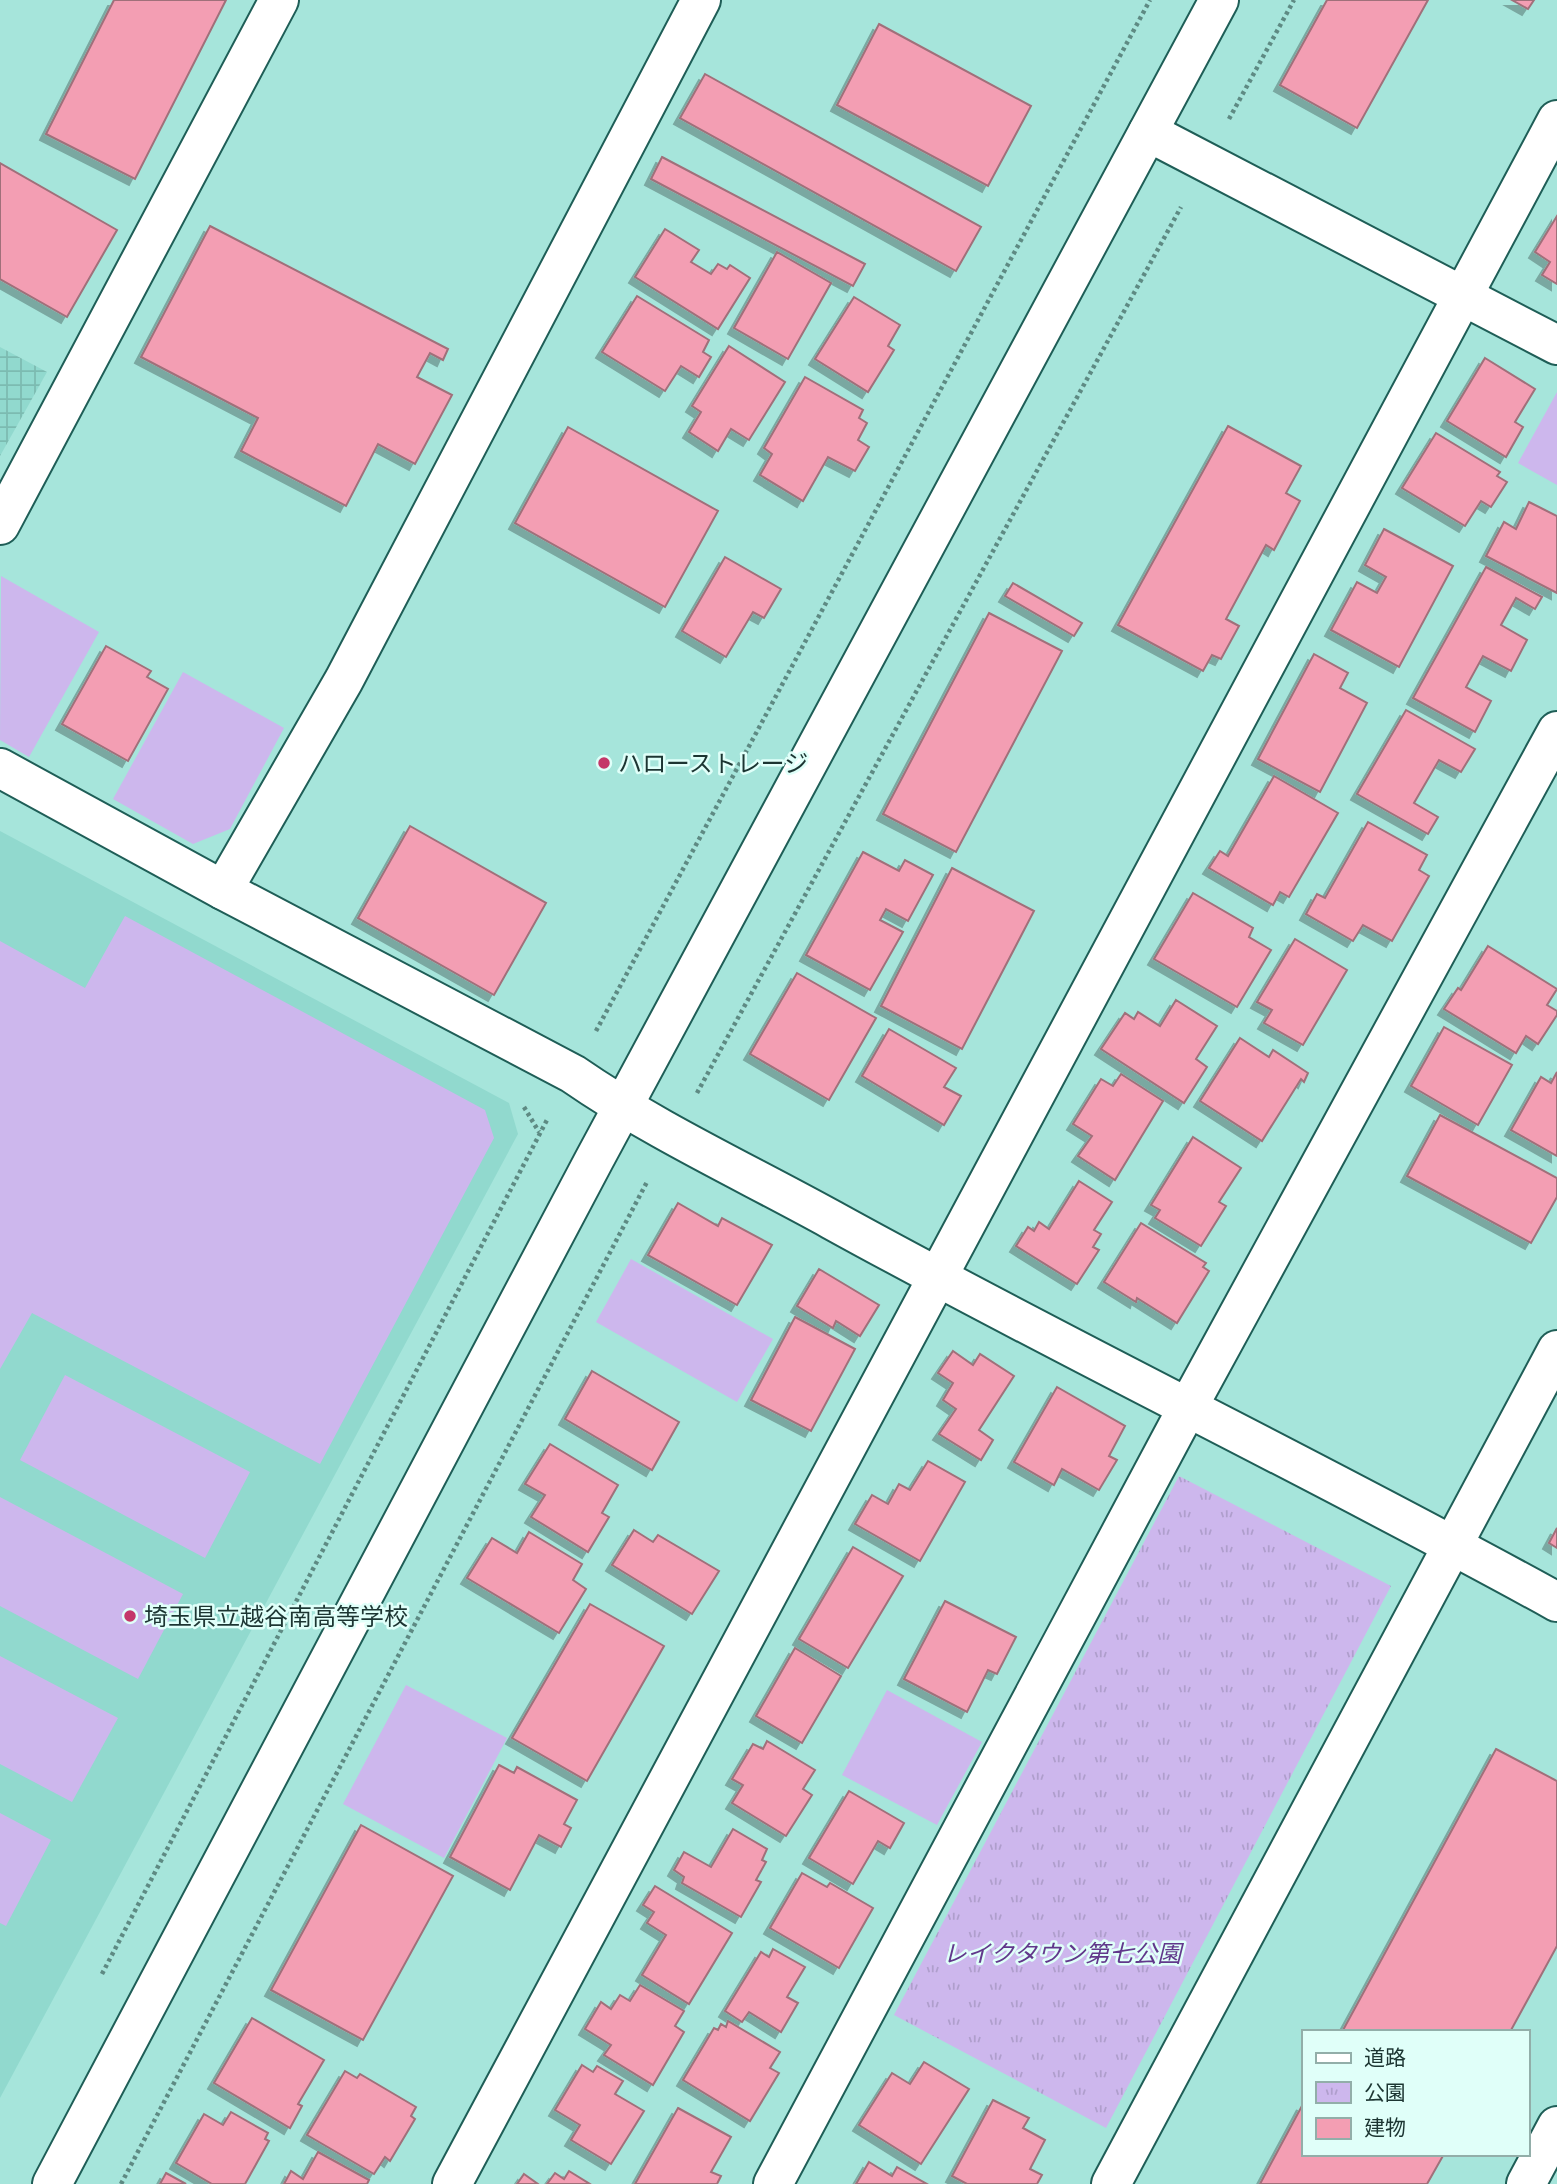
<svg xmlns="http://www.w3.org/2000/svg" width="1557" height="2184" font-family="'Source Serif 4','Noto Sans JP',serif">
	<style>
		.built { fill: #91d9ce }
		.industrial { fill: url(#industrial-grid) }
		.grass { fill: #cdb7ed }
		.park { fill: url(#park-tufts) }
		.building { fill: #f39eb3; stroke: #a06f7a; stroke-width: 2; filter: url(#shadow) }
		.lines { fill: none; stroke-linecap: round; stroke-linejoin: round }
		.minor-casing { stroke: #1f5e57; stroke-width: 42 }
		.path { stroke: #5e8a83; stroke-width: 4.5; stroke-dasharray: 3.5 3.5; stroke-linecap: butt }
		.minor { stroke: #fff; stroke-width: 38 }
		.poi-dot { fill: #c43769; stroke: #e0fff9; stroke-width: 2.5 }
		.labels { text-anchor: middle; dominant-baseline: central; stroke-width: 5; stroke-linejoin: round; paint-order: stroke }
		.poi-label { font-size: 24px; fill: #1c3532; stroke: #e0fff9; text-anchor: start }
		.park-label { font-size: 24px; font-style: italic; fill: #61388b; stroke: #e0fff9 }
	</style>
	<defs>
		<pattern id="industrial-grid" width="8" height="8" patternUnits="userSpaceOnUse" patternTransform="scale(1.75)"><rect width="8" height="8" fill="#91d9ce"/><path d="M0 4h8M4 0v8" fill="none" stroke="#7cbbb1"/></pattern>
		<pattern id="park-tufts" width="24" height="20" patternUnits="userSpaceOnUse" patternTransform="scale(1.75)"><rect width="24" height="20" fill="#cdb7ed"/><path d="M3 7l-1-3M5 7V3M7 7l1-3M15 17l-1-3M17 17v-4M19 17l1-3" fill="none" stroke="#af9ecc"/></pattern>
		<filter id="shadow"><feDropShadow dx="-6" dy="6" stdDeviation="0" flood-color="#0004"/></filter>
	</defs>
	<rect width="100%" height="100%" fill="#a6e5db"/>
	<polygon class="built" points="0,831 509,1103 518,1134 0,2098"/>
	<polygon class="industrial" points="0,347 47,372 0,456"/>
	<g class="grass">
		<polygon points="1557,392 1557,485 1518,463"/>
		<polygon points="1,576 99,632 29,757 0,740"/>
		<polygon points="183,672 284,728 230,829 193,844 113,799"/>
		<polygon points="125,916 485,1110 494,1138 320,1464 32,1313 0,1369 0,941 85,988"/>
		<polygon points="631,1259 773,1339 737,1402 596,1322"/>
		<polygon points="65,1375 250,1472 205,1558 20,1460"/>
		<polygon points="0,1497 183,1594 138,1679 0,1606"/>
		<polygon points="0,1656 118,1718 72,1802 0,1764"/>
		<polygon points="406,1685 507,1738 444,1858 343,1804"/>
		<polygon points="887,1690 982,1742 937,1825 842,1775"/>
		<polygon points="0,1813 51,1840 6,1926 0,1923"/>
	</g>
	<polygon class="park" points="1179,1476 1391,1586 1106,2128 894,2015"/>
	<g class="building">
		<polygon points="114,0 226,0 135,179 46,134"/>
		<polygon points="1327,0 1428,0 1357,128 1280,85"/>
		<polygon points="1512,0 1534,0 1528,9"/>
		<polygon points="879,24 1031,106 988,186 837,105"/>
		<polygon points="705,74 981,227 956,271 680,118"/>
		<polygon points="662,157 865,264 853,286 651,179"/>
		<polygon points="0,163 117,230 67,317 0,279"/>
		<polygon points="1557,216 1557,284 1542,275 1550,262 1535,252"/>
		<polygon points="210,226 448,349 443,360 430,353 417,377 452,395 415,464 378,444 346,506 241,451 258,418 141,357"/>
		<polygon points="665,229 699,250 691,262 711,274 718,264 727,269 730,265 750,278 718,329 635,277"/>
		<polygon points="777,252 831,283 788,359 734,328"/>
		<polygon points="637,296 709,340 703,352 711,357 699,377 681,366 665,391 602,352"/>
		<polygon points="854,297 900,325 888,346 894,350 868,392 815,359"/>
		<polygon points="729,346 785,382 749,440 731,429 718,451 689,432 701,412 692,406"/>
		<polygon points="1485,358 1535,389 1515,422 1523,427 1506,457 1447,421"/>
		<polygon points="805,377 863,410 859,418 867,423 858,440 869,447 855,471 828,457 803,501 760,475 772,454 764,448"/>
		<polygon points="1228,426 1301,466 1286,493 1300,501 1274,550 1266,545 1226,619 1239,626 1221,659 1212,655 1203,671 1118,625"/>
		<polygon points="568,427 718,511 665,607 515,523"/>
		<polygon points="1436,433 1500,472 1497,476 1507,482 1491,507 1481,501 1465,526 1402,488"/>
		<polygon points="1529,502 1557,516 1557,593 1486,556 1504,522 1516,529"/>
		<polygon points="1384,529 1453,566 1399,667 1331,630 1357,582 1377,593 1386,577 1365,565"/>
		<polygon points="725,557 781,589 764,618 753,612 726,657 682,631"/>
		<polygon points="1486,567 1542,597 1535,609 1516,598 1501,625 1527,640 1511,671 1483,656 1466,687 1491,701 1475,732 1413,698"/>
		<polygon points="1013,583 1082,623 1074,636 1005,596"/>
		<polygon points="989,613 1062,651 956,852 883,814"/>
		<polygon points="106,646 151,671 147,677 168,689 128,761 62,724"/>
		<polygon points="1314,654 1348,673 1340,688 1367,703 1320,792 1258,759"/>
		<polygon points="1406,710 1475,749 1461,772 1439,760 1414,803 1438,817 1428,834 1357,794"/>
		<polygon points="1274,776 1338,813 1289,897 1280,892 1273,905 1209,868 1220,851 1228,856"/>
		<polygon points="1368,822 1427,855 1419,870 1429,876 1392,941 1363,925 1353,941 1306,914 1317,894 1325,898"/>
		<polygon points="410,826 546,903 494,995 358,918"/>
		<polygon points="863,852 899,871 905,860 933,875 908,921 886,909 880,920 903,932 870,990 806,955"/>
		<polygon points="952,868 1034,911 962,1049 881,1006"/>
		<polygon points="1193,893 1253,928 1249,937 1271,950 1237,1007 1154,959"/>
		<polygon points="1295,939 1347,970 1303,1045 1264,1023 1272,1010 1257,1002"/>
		<polygon points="1488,946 1557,989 1547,1005 1557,1011 1557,1015 1538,1044 1526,1036 1516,1053 1444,1009 1458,988 1461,990"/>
		<polygon points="797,973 876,1018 829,1100 750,1054"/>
		<polygon points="1176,1000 1217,1026 1196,1059 1207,1067 1184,1103 1101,1049 1125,1013 1134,1019 1138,1012 1160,1026"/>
		<polygon points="1444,1027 1512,1065 1478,1125 1411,1086"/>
		<polygon points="889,1029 956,1068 944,1087 961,1096 944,1125 862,1076"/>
		<polygon points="1240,1038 1269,1057 1273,1050 1308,1073 1304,1082 1301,1079 1262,1141 1200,1101"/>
		<polygon points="1557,1072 1557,1156 1511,1130 1541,1077 1551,1083"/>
		<polygon points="1121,1074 1163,1101 1115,1180 1078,1156 1092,1136 1073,1124 1101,1079 1113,1086"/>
		<polygon points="1440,1115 1557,1178 1557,1197 1531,1243 1407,1176"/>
		<polygon points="1193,1137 1241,1168 1219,1202 1226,1206 1201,1246 1155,1218 1160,1210 1151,1205"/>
		<polygon points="1079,1181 1112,1202 1094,1230 1101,1234 1093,1247 1099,1250 1077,1284 1016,1246 1028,1227 1034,1231 1039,1222 1049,1229"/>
		<polygon points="678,1203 718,1226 722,1218 772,1245 737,1305 648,1255"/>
		<polygon points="1141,1223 1206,1263 1203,1267 1209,1271 1177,1323 1137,1298 1136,1302 1104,1282"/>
		<polygon points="819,1269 879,1305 860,1336 836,1321 833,1328 797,1306"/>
		<polygon points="795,1317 855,1349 811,1431 751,1400"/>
		<polygon points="953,1351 973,1365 980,1354 1014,1376 979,1430 993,1440 981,1460 939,1434 956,1409 943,1400 953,1383 938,1373"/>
		<polygon points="592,1371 679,1422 652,1470 565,1419"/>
		<polygon points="1057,1387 1125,1426 1109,1456 1117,1460 1099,1490 1062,1469 1054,1485 1014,1462"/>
		<polygon points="550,1444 618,1485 602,1513 609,1517 588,1552 531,1517 545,1495 525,1484"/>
		<polygon points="928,1461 965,1482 920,1561 855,1524 872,1495 888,1504 899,1484 910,1490"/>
		<polygon points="1557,1528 1557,1548 1549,1543"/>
		<polygon points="634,1530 653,1542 658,1535 719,1571 692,1614 612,1565"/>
		<polygon points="529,1532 582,1564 573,1580 586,1589 559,1633 467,1578 492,1538 517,1553"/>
		<polygon points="853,1547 903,1576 848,1668 799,1639"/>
		<polygon points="945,1601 1016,1637 997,1674 988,1670 967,1712 904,1679"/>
		<polygon points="590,1604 664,1646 587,1781 512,1738"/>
		<polygon points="795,1648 841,1676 802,1743 756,1716"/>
		<polygon points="767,1741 815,1770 803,1789 812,1795 786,1836 732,1803 743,1785 732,1779 753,1744 763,1749"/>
		<polygon points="1496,1749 1557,1781 1557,1946 1510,2032 1342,2032"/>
		<polygon points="499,1765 514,1773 517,1767 577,1800 564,1824 571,1828 561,1847 539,1835 510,1890 450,1857"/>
		<polygon points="849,1791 904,1823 890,1848 878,1841 853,1884 809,1858"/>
		<polygon points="361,1825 453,1876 363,2040 271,1990"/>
		<polygon points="733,1829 767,1849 762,1860 766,1862 756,1880 761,1882 741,1917 682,1883 684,1877 674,1870 684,1852 711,1867"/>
		<polygon points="802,1873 827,1887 830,1883 873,1908 839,1968 770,1928"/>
		<polygon points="655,1886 732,1933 689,2004 642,1975 666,1935 647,1923 654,1912 643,1905"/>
		<polygon points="773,1949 805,1967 787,1997 798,2003 781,2032 749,2012 742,2022 725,2011 761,1952 769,1957"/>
		<polygon points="640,1985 684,2011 675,2026 684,2032 653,2085 604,2055 611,2045 585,2029 601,2002 611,2009 620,1995 630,2001"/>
		<polygon points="252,2018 324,2060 298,2104 302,2106 290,2128 214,2083"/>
		<polygon points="728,2021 780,2052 770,2068 779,2073 750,2121 683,2080 714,2028 718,2030 721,2024 726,2027"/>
		<polygon points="924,2062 969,2089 921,2164 859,2125 892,2073 910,2084"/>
		<polygon points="582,2065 593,2072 597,2066 623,2081 615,2094 644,2111 611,2164 571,2140 580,2125 555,2110"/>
		<polygon points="345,2071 357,2078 360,2074 416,2107 411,2116 415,2119 390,2161 385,2157 374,2174 307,2135"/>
		<polygon points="993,2100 1029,2118 1023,2128 1045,2140 1030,2169 1042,2175 1037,2184 967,2184 952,2176"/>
		<polygon points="1303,2104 1303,2154 1444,2154 1427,2184 1260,2184"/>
		<polygon points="678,2108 731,2137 711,2172 721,2176 717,2184 635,2184"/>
		<polygon points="231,2112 268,2133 265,2139 269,2141 245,2184 212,2184 176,2163 204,2114 223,2125"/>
		<polygon points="318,2152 369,2180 367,2184 284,2184 291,2171 303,2179"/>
		<polygon points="869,2162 892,2176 897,2167 927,2184 856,2184"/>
		<polygon points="569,2171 590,2184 547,2184 555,2173 564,2179"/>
		<polygon points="166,2173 186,2184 160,2184"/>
		<polygon points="524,2174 538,2184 517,2184"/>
	</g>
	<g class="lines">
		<defs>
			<g id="minor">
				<polyline points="1148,132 1557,345"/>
				<polyline points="0,525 279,0"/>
				<path d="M0 768 223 890 573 1074C654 1130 745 1172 832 1220 1071 1352 1318 1470 1557 1602"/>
				<polyline points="223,890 344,680 701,0"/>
				<polyline points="52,2184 594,1160 1219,0"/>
				<polyline points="452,2184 1557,120"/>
				<polyline points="773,2184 1189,1405 1557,731"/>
				<polyline points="1111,2184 1557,1350"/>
				<polyline points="1526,2184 1557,2126"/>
			</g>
		</defs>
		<use href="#minor" class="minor-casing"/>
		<g class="path">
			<polyline points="1229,119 1294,0"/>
			<polyline points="596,1031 1150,0"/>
			<polyline points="697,1093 1181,207"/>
			<polyline points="524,1107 539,1132"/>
			<polyline points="102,1974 548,1118"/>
			<polyline points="121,2184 648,1180"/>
		</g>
		<use href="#minor" class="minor"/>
	</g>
	<g class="poi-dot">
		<circle cx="604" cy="763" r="7"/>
		<circle cx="130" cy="1616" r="7"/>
	</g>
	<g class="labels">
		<g class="poi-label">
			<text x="618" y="763">ハローストレージ</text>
			<text x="144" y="1616">埼玉県立越谷南高等学校</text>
		</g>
		<g class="park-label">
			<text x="1062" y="1953">レイクタウン第七公園</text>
		</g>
	</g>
	<rect x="1302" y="2030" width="228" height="126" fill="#e0fff9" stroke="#92aea9" stroke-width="2"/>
	<rect x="1316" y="2053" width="35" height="10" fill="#ffffff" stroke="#92aea9" stroke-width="2"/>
	<text x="1364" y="2065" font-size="21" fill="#1c3532">道路</text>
	<rect x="1316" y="2082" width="35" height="21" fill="url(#park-tufts)" stroke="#92aea9" stroke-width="2"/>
	<text x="1364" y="2100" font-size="21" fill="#1c3532">公園</text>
	<rect x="1316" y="2118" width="35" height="21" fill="#f39eb3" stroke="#92aea9" stroke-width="2"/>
	<text x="1364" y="2135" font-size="21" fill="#1c3532">建物</text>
</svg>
